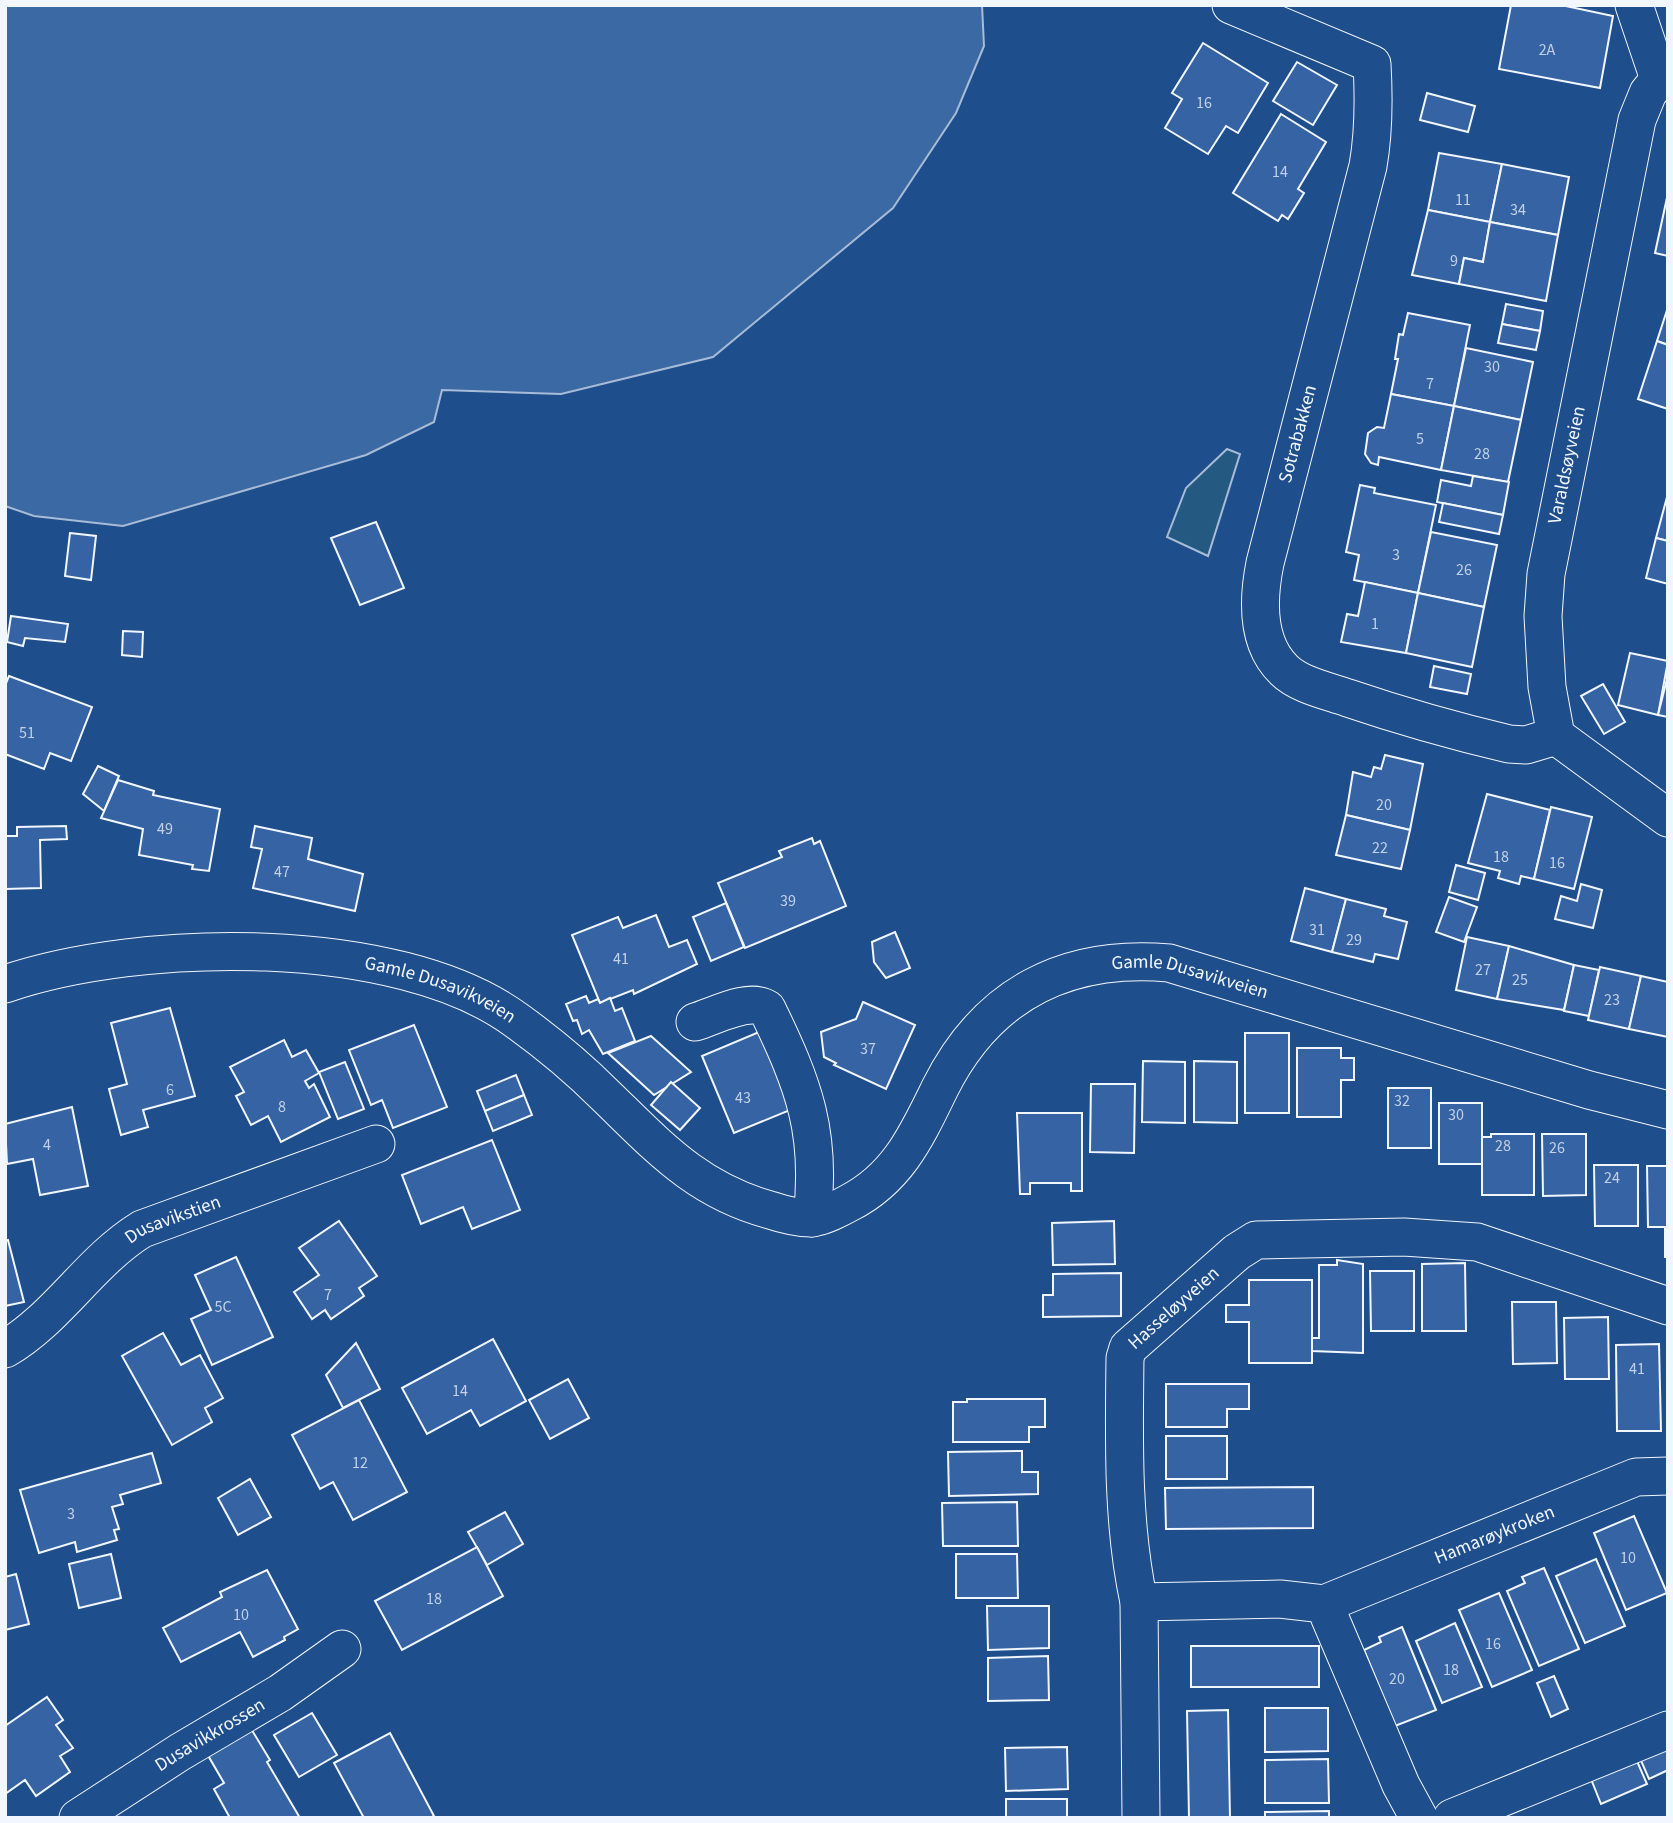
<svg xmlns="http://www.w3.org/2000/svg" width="1673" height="1823" font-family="'Source Sans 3',sans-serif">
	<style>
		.green { fill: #245a82; stroke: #a8bbd7; stroke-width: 2 }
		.water { fill: #3b69a3; stroke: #a8bbd7; stroke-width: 2 }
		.building { fill: #3563a3; stroke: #f2f6ff; stroke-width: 2 }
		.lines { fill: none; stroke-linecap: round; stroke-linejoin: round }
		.street-casing { stroke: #f2f6ff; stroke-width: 39 }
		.street { stroke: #1f4e8c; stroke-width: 37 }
		.labels { text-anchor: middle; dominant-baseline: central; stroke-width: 5; stroke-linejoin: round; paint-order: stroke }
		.number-label { font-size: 16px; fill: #c3d1e8 }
		.street-label { font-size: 19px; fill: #f2f6ff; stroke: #1f4e8c }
	</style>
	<rect width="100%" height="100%" fill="#1f4e8c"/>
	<polygon class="green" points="1227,449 1240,454 1208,556 1167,537 1186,488"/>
	<polygon class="water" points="5,5 982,5 984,46 956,113 893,208 713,357 561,394 442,390 434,422 366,455 123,526 34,516 5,506"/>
	<g class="building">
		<polygon points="1511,5 1561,5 1613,16 1600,88 1499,69"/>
		<polygon points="1203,43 1268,83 1238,133 1226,126 1208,154 1165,128 1182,99 1172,93"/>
		<polygon points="1297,62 1337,85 1313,125 1273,101"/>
		<polygon points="1427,93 1475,106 1468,132 1420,120"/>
		<polygon points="1281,114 1326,142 1298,189 1304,193 1288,219 1282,215 1278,221 1233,193"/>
		<polygon points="1439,153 1502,164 1490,222 1428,210"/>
		<polygon points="1502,164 1569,177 1558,235 1490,222"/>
		<polygon points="1668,193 1668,256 1655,253"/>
		<polygon points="1428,210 1490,222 1483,262 1464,258 1459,284 1412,275"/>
		<polygon points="1490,222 1558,235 1546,301 1459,284 1464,258 1483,262"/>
		<polygon points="1506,304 1543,311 1540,331 1502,324"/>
		<polygon points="1668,307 1668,345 1657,341"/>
		<polygon points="1408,313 1470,325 1454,406 1391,394 1398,359 1395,359 1399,334 1403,335"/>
		<polygon points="1502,324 1540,331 1536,350 1498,343"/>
		<polygon points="1657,341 1668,345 1668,409 1638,399"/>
		<polygon points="1466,348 1533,362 1521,420 1454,406"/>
		<polygon points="1391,394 1454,406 1441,470 1379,457 1378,465 1371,463 1365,454 1368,433 1377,427 1384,428"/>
		<polygon points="1454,406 1521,420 1508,482 1441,470"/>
		<polygon points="1473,476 1509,482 1503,515 1437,502 1441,480 1471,486"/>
		<polygon points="1360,485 1375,488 1374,493 1436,505 1418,593 1354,580 1359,555 1346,552"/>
		<polygon points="1667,497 1668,497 1668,541 1656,538"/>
		<polygon points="1443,503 1503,515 1499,534 1439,522"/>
		<polygon points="376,522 404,588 360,605 331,538"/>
		<polygon points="1431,532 1497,545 1484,607 1418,593"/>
		<polygon points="70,533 96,536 91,580 65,576"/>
		<polygon points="1656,538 1668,541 1668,584 1646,578"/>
		<polygon points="1365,582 1418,593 1406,653 1341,642 1347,614 1358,616"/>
		<polygon points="1418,593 1484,607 1472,667 1406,653"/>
		<polygon points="11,616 68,624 65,642 25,638 23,646 7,642"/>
		<polygon points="123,631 143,632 142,657 122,655"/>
		<polygon points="1630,653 1668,661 1658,715 1618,705"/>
		<polygon points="1434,666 1471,674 1467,694 1430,687"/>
		<polygon points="1668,675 1668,717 1658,715"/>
		<polygon points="9,676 92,707 71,761 50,753 44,769 5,754 5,686"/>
		<polygon points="1603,684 1625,722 1604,734 1581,696"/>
		<polygon points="1385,755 1423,764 1410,830 1346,815 1353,772 1371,777 1374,767 1381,769"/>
		<polygon points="98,766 119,776 104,811 83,794"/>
		<polygon points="118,780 154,791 153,795 220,809 209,871 192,869 193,865 139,855 143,829 101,818"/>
		<polygon points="1487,794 1550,810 1534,879 1521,876 1519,884 1498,878 1500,871 1468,863"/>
		<polygon points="1551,807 1592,817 1574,889 1534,879"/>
		<polygon points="1346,815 1410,830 1401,869 1336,855"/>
		<polygon points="66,826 67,839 40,840 41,888 5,889 5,836 17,836 17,827"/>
		<polygon points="255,826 312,838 308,859 363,874 355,911 253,888 262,849 251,847"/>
		<polygon points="812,838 814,844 820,841 846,906 745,948 718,883 782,857 779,851"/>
		<polygon points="1456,865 1485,873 1478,900 1449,892"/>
		<polygon points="1581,884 1602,890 1593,928 1555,919 1561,896 1577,901"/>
		<polygon points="1305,888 1346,899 1332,952 1291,941"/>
		<polygon points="1449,897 1477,907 1464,942 1436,932"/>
		<polygon points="1346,899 1386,909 1384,916 1407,922 1398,959 1375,954 1373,962 1332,952"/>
		<polygon points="726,903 744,947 711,961 693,917"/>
		<polygon points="656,915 669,947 687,940 697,964 634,994 633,990 600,1003 572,935 618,917 623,928"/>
		<polygon points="895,932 910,968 886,978 874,962 872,942"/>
		<polygon points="1467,937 1509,946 1497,999 1456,990"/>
		<polygon points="1509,946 1574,965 1564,1010 1497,999"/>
		<polygon points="1574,965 1599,970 1589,1016 1564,1011"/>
		<polygon points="1600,967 1641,976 1629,1029 1588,1020"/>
		<polygon points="1641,976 1668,982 1668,1037 1629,1029"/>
		<polygon points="586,996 589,1003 598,999 600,1003 610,998 615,1011 622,1008 635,1041 603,1054 589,1030 582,1034 577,1020 573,1021 566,1004"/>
		<polygon points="863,1002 915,1025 886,1089 834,1065 836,1063 824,1057 821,1032 856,1019"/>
		<polygon points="170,1008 195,1096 143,1110 148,1127 121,1135 109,1089 127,1084 111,1023"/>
		<polygon points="414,1025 447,1107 393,1128 382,1100 371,1105 349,1050"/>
		<polygon points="759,1032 795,1108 734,1133 702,1056"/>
		<rect x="1245" y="1033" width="44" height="80"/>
		<polygon points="651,1036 691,1072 654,1095 608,1053"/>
		<polygon points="284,1040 292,1057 306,1050 319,1073 305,1081 309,1088 314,1084 330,1117 281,1142 268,1116 251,1125 236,1096 244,1092 230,1067"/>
		<polygon points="1297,1048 1341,1048 1341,1058 1354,1058 1354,1080 1341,1080 1341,1117 1297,1117"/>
		<polygon points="1143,1061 1185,1062 1185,1123 1142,1122"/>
		<polygon points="1194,1061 1237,1062 1237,1123 1194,1122"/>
		<polygon points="345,1062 364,1109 338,1119 319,1072"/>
		<polygon points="516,1075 524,1095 485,1111 477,1091"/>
		<polygon points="671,1082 700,1108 680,1130 651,1105"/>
		<polygon points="1091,1084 1135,1084 1134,1153 1090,1152"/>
		<rect x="1388" y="1088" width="43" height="60"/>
		<polygon points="524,1095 532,1115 493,1131 485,1111"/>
		<rect x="1439" y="1103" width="43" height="61"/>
		<polygon points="72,1107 88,1186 40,1195 33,1159 7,1164 5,1124"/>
		<polygon points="1017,1113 1082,1113 1082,1191 1071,1191 1071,1183 1030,1183 1030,1194 1020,1194"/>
		<polygon points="1491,1134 1534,1134 1534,1195 1482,1195 1482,1137 1491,1137"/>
		<polygon points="1542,1134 1586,1134 1586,1195 1543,1196"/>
		<polygon points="492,1140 520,1210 472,1229 463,1207 421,1224 402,1175"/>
		<polygon points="1594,1165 1638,1165 1638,1226 1595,1226"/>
		<polygon points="1647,1166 1668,1166 1668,1257 1665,1257 1665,1227 1648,1227"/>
		<polygon points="339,1221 377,1276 359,1288 364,1296 331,1319 325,1310 312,1319 294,1292 319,1275 299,1248"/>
		<polygon points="1114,1221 1115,1264 1053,1265 1052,1223"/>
		<polygon points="8,1240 24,1302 5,1306 5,1241"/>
		<polygon points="236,1257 273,1337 212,1365 191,1319 211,1310 195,1275"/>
		<polygon points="1337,1260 1363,1264 1363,1353 1312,1351 1312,1338 1319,1338 1319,1265 1337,1265"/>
		<polygon points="1465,1263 1466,1331 1422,1331 1422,1264"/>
		<polygon points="1370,1271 1414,1271 1414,1331 1371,1331"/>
		<polygon points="1121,1273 1121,1316 1043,1317 1043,1295 1053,1295 1053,1274"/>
		<polygon points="1249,1280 1312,1280 1312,1363 1249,1363 1249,1322 1226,1322 1226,1305 1249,1305"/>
		<polygon points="1512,1302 1556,1302 1557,1363 1513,1364"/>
		<polygon points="1608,1317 1609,1379 1565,1379 1564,1318"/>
		<polygon points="163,1333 181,1365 200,1355 223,1398 205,1408 212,1422 172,1445 122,1356"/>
		<polygon points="493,1339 526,1401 480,1426 471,1410 427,1434 402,1388"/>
		<polygon points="356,1343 380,1389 343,1408 326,1375"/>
		<polygon points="1659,1344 1661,1431 1617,1431 1616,1345"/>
		<polygon points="568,1379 589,1418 550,1439 529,1400"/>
		<polygon points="1166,1384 1249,1384 1249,1409 1227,1409 1227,1427 1166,1427"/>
		<polygon points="967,1399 1045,1399 1045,1427 1029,1427 1029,1442 953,1442 953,1402 967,1402"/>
		<polygon points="359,1400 407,1492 353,1520 333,1482 320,1489 292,1435"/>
		<rect x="1166" y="1436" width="61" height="43"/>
		<polygon points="1022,1451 1022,1472 1038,1472 1038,1494 949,1496 948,1452"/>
		<polygon points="152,1453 161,1483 120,1495 123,1504 112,1507 119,1529 114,1530 117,1540 77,1552 75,1542 39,1553 20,1490"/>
		<polygon points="250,1479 271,1517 238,1535 218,1498"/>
		<polygon points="1313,1487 1313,1528 1166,1529 1165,1488"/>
		<polygon points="1017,1502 1018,1546 943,1546 942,1503"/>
		<polygon points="505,1512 523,1544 487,1565 468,1532"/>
		<polygon points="1634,1516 1667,1593 1626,1610 1594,1533"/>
		<polygon points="477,1547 503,1596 402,1650 375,1601"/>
		<polygon points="111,1554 121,1598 79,1608 69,1564"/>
		<polygon points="956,1554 1017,1554 1018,1598 956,1598"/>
		<polygon points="1596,1559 1625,1626 1585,1643 1556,1576"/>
		<polygon points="1544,1568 1579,1649 1539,1666 1507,1591 1525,1583 1522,1577"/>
		<polygon points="267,1570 298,1629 284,1637 285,1640 253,1657 240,1632 181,1662 163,1628 222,1597 220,1592"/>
		<polygon points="16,1574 29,1624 5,1630 5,1577"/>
		<polygon points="1499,1593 1532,1670 1492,1687 1459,1610"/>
		<polygon points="987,1606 1049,1606 1049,1648 988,1650"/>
		<polygon points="1455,1623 1482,1687 1442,1703 1416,1641"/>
		<polygon points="1402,1627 1436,1710 1395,1726 1364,1650 1381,1642 1379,1637"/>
		<rect x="1191" y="1646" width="128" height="41"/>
		<polygon points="1048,1656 1049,1700 988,1701 988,1658"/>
		<polygon points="1554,1676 1568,1709 1551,1717 1537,1683"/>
		<polygon points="47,1697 63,1720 56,1725 73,1748 60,1756 70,1772 36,1796 25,1780 5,1794 5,1726"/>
		<polygon points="1265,1708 1328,1708 1328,1751 1265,1752"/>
		<polygon points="1228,1710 1230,1818 1189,1818 1187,1711"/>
		<polygon points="312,1713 337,1755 299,1777 274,1735"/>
		<polygon points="250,1727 270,1760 267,1762 300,1818 230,1818 214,1789 224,1783 206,1752"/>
		<polygon points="390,1733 434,1816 430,1818 364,1818 334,1763"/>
		<polygon points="1668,1743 1668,1770 1649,1779 1639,1756"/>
		<polygon points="1067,1747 1068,1789 1006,1791 1005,1748"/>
		<polygon points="1328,1759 1329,1803 1265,1803 1265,1760"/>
		<polygon points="1636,1759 1647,1784 1601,1804 1591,1779"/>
		<rect x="1006" y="1799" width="61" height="19"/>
		<polygon points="1329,1811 1329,1818 1265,1818 1265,1812"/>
	</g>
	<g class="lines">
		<defs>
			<g id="street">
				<path d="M1231 5 1372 64C1374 99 1374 132 1368 166L1265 563C1258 598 1255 642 1284 670 1299 685 1328 691 1348 698 1401 716 1454 731 1509 744L1526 745 1556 736"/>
				<polyline points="1634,5 1658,76"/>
				<polyline points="1668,68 1648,93 1637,120 1546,574 1543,616 1547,687 1556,736 1668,818"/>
				<path id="s1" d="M5 984C140 938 397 933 516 1020 548 1043 578 1068 605 1095 658 1146 696 1190 770 1210 782 1214 798 1218 811 1218 823 1217 838 1209 849 1203 898 1178 917 1135 940 1088 987 994 1066 954 1169 963L1589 1090 1668 1110"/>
				<path d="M695 1022C715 1016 749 997 767 1009 804 1085 822 1133 812 1218"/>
				<path id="s2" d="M5 1349C58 1318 90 1261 142 1229L376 1144"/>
				<polyline points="1139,1602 1280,1599 1324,1604 1401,1785 1419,1818"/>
				<path id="s3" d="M1324 1604 1636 1477 1668 1476"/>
				<path id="s4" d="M78 1818 180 1752 280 1693 342 1649"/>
				<path id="s5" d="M1141 1818 1139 1602C1122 1524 1124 1438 1125 1358L1128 1348 1237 1252 1256 1240 1404 1237 1477 1242 1668 1306"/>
				<polyline points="1452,1818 1668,1730"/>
			</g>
		</defs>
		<use href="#street" class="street-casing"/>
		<use href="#street" class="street"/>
	</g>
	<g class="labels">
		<g class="number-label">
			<text x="1547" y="50">2A</text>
			<text x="1204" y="103">16</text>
			<text x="1280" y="172">14</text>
			<text x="1463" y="200">11</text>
			<text x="1518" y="210">34</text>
			<text x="1454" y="261">9</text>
			<text x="1492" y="367">30</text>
			<text x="1430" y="384">7</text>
			<text x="1420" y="439">5</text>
			<text x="1482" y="454">28</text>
			<text x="1396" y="555">3</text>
			<text x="1464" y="570">26</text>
			<text x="1375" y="624">1</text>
			<text x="27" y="733">51</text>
			<text x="1384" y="805">20</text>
			<text x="165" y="829">49</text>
			<text x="1380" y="848">22</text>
			<text x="1501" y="857">18</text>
			<text x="1557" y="863">16</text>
			<text x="282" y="872">47</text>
			<text x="788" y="901">39</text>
			<text x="1317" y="930">31</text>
			<text x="1354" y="940">29</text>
			<text x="621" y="959">41</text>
			<text x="1483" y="970">27</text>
			<text x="1520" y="980">25</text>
			<text x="1612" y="1000">23</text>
			<text x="868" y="1049">37</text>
			<text x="170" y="1090">6</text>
			<text x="743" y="1098">43</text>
			<text x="1402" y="1101">32</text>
			<text x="282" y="1107">8</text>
			<text x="1456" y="1115">30</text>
			<text x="47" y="1145">4</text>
			<text x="1503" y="1146">28</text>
			<text x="1557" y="1148">26</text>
			<text x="1612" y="1178">24</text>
			<text x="328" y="1295">7</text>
			<text x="223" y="1307">5C</text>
			<text x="1637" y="1369">41</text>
			<text x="460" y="1391">14</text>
			<text x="360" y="1463">12</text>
			<text x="71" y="1514">3</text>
			<text x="1628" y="1558">10</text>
			<text x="434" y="1599">18</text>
			<text x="241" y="1615">10</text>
			<text x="1493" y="1644">16</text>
			<text x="1451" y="1670">18</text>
			<text x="1397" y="1679">20</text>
		</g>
		<g class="street-label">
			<text transform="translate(1298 434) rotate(-75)">Sotrabakken</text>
			<text transform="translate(1567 465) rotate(-78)">Varaldsøyveien</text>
			<text stroke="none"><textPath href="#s1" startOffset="1382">Gamle Dusavikveien</textPath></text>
			<text stroke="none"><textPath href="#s1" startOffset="444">Gamle Dusavikveien</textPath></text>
			<text stroke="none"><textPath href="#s2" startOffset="215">Dusavikstien</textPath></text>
			<text stroke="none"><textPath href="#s5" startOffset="532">Hasseløyveien</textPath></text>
			<text stroke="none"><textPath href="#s3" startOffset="184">Hamarøykroken</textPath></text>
			<text stroke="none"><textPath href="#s4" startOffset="156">Dusavikkrossen</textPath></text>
		</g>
	</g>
	<rect width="1673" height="1823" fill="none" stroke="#f2f6ff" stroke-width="14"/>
</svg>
